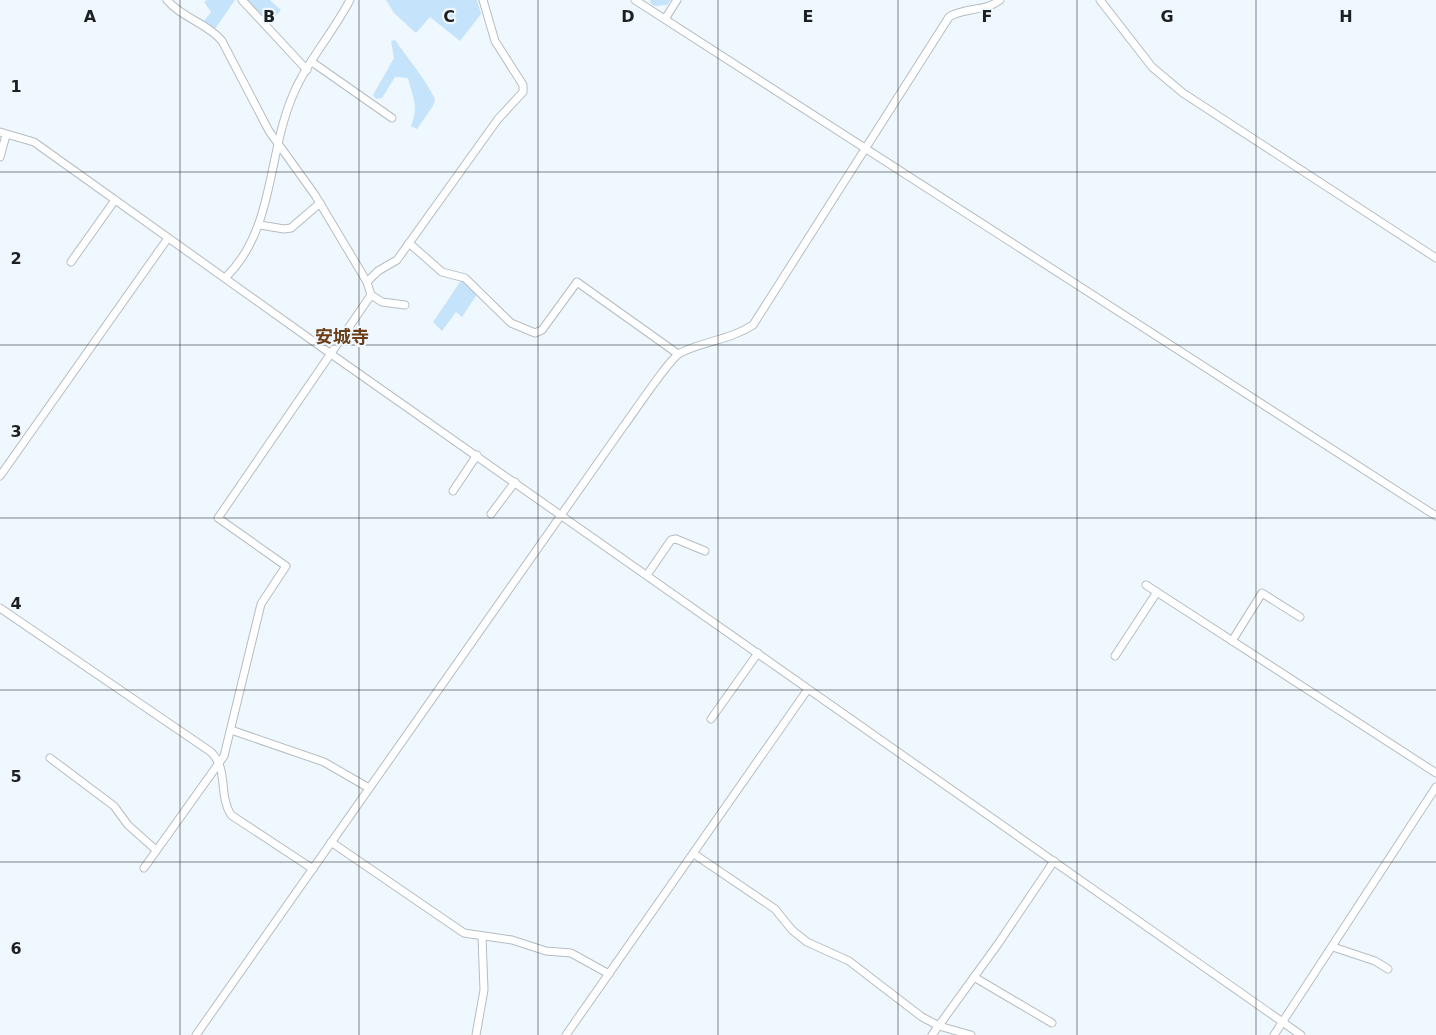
<svg xmlns="http://www.w3.org/2000/svg" width="1436" height="1035" font-family="'DejaVu Sans','Noto Sans JP',sans-serif">
	<style>
		.green { fill: #c5e4fb }
		.lines { fill: none; stroke-linecap: round; stroke-linejoin: round }
		.minor-casing { stroke: #b5bdc3; stroke-width: 9 }
		.minor { stroke: #fff; stroke-width: 7 }
		.grid { fill: none; stroke: #1d2022; stroke-width: 1; stroke-opacity: 0.55 }
		.labels { text-anchor: middle; dominant-baseline: central; stroke-width: 4.5; stroke-linejoin: round; paint-order: stroke }
		.quarter-label { font-size: 18px; font-weight: bold; fill: #6b4018; stroke: #f0f8ff }
		.grid-label { font-size: 16px; text-anchor: middle; font-weight: bold; fill: #1d2022; stroke: #f0f8ff; stroke-width: 4.5; stroke-linejoin: round; paint-order: stroke }
	</style>
	<rect width="100%" height="100%" fill="#f0f8ff"/>
	<g class="green">
		<polygon points="207,0 235,0 215,29 203,22 211,12 204,2"/>
		<polygon points="247,0 270,0 281,10 268,24"/>
		<polygon points="386,0 477,0 481,14 460,41 430,17 416,33 394,13"/>
		<polygon points="650,0 671,0 667,5 655,6 651,4"/>
		<path d="M395 40C409 60 424 77 435 99L433 106 417 129 411 126C419 106 413 99 408 78L395 77 382 98 376 99 373 95 394 58 391 41Z"/>
		<polygon points="462,279 478,293 462,317 456,312 442,331 433,322"/>
	</g>
	<g class="lines">
		<defs>
			<g id="minor">
				<polyline points="242,0 307,70"/>
				<polyline points="635,0 1436,516"/>
				<polyline points="1100,0 1152,67 1183,93 1436,258"/>
				<polyline points="665,19 677,0"/>
				<polyline points="312,62 392,118"/>
				<polyline points="0,132 34,142 331,354 1301,1035"/>
				<polyline points="0,157 6,135"/>
				<polyline points="260,225 284,229 291,228 320,203"/>
				<polyline points="409,243 442,272 465,278 511,323 535,333 542,330 577,282 678,354"/>
				<polyline points="71,262 115,200"/>
				<path d="M225 278C275 230 267 155 293 95 307 61 333 33 350 0"/>
				<polyline points="367,282 378,271 397,260 498,119 523,92 523,85 495,41 483,0"/>
				<polyline points="371,295 382,302 405,305"/>
				<polyline points="0,476 168,238"/>
				<polyline points="453,491 477,455"/>
				<polyline points="491,514 515,482"/>
				<polyline points="647,575 671,540 676,539 705,551"/>
				<polyline points="1146,585 1436,773"/>
				<path d="M0 608 211 752C229 770 218 794 231 815L313 869"/>
				<polyline points="1232,641 1262,593 1300,617"/>
				<polyline points="1115,656 1157,592"/>
				<polyline points="711,719 758,653"/>
				<polyline points="231,730 324,762 369,788"/>
				<polyline points="50,758 114,806 128,825 156,850"/>
				<polyline points="331,842 464,933 512,940 546,951 571,953 609,974"/>
				<polyline points="694,854 775,909 792,930 807,942 849,961 922,1017 939,1026 971,1035"/>
				<path d="M144 868 224 756 261 604 286 566 218 518 371 295 367 282 315 195 269 131 222 41C207 23 182 18 167 0"/>
				<polyline points="1333,947 1375,961 1388,969"/>
				<polyline points="974,977 1052,1023"/>
				<path d="M196 1035 623 427C633 414 669 359 680 353 704 341 730 340 753 325L949 17C965 7 985 12 1000 0"/>
				<polyline points="476,1035 484,990 482,937"/>
				<polyline points="566,1035 808,689"/>
				<polyline points="932,1035 998,944 1054,861"/>
				<polyline points="1274,1035 1436,787"/>
			</g>
		</defs>
		<use href="#minor" class="minor-casing"/>
		<use href="#minor" class="minor"/>
	</g>
	<path class="grid" d="M180 0V1035M359 0V1035M538 0V1035M718 0V1035M898 0V1035M1077 0V1035M1256 0V1035M0 172H1436M0 345H1436M0 518H1436M0 690H1436M0 862H1436"/>
	<g class="labels">
		<g class="quarter-label">
			<text x="342" y="336">安城寺</text>
		</g>
	</g>
	<g class="grid-label">
		<text x="90" y="22">A</text>
		<text x="269" y="22">B</text>
		<text x="449" y="22">C</text>
		<text x="628" y="22">D</text>
		<text x="808" y="22">E</text>
		<text x="987" y="22">F</text>
		<text x="1167" y="22">G</text>
		<text x="1346" y="22">H</text>
		<text x="16" y="92">1</text>
		<text x="16" y="264">2</text>
		<text x="16" y="437">3</text>
		<text x="16" y="609">4</text>
		<text x="16" y="782">5</text>
		<text x="16" y="954">6</text>
	</g>
</svg>
